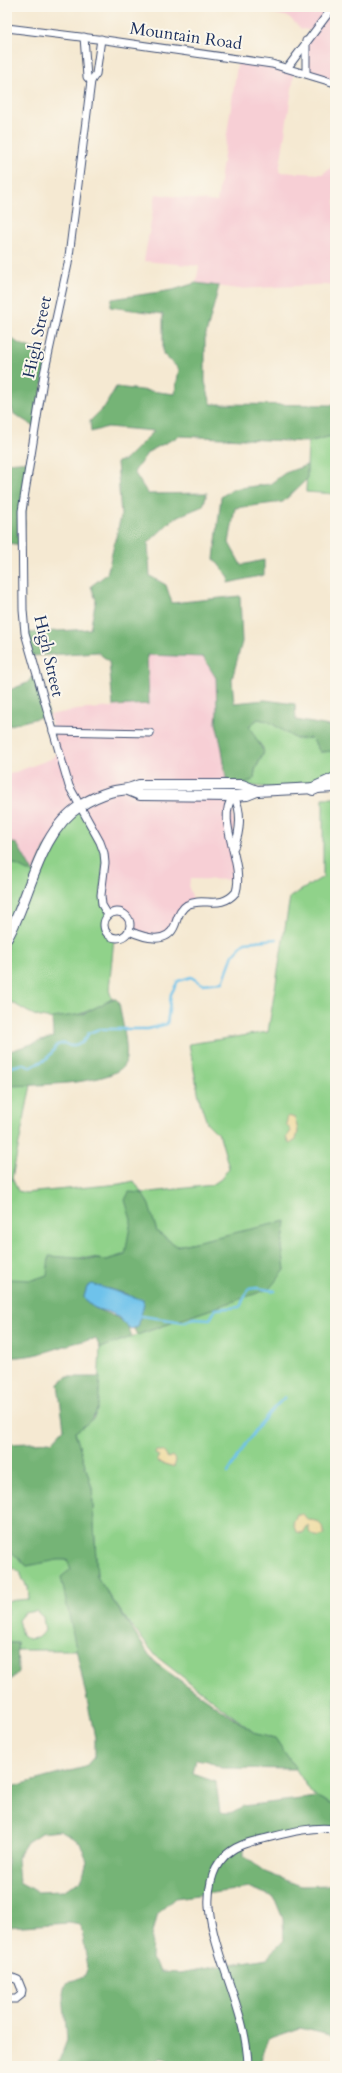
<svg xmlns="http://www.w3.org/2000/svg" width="342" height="2073" font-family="Cardo,serif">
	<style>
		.built { fill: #f7cfd5 }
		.green { fill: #90d28a; stroke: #568074; fill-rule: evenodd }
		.forest { fill: #74b476; stroke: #48726a; fill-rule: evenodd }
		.sand { fill: #eeda9e; stroke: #84847e }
		.water { fill: #6ec2eb; stroke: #4478a4 }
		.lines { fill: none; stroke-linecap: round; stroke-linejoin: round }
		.stream { stroke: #6ec2eb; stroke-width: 2.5 }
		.street-casing { stroke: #3c4b6f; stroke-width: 9 }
		.primary-casing { stroke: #3c4b6f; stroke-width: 12 }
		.highway-casing { stroke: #3c4b6f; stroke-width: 14 }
		.street { stroke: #fff; stroke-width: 7 }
		.primary { stroke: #fff; stroke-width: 10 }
		.highway { stroke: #fff; stroke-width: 12 }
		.labels { text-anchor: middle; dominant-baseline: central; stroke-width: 4; stroke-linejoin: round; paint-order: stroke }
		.street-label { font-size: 17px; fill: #1b2f5e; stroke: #fbf7ec }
	</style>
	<rect width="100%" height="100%" fill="#fbf7ec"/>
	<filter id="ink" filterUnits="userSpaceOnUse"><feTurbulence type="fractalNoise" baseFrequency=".025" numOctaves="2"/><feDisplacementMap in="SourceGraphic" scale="8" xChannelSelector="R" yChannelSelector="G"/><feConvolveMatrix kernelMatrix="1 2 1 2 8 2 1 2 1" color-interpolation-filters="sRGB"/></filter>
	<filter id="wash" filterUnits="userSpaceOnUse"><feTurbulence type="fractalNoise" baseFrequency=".012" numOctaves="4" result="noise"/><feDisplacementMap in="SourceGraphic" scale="16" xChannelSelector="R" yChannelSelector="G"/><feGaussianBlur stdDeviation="0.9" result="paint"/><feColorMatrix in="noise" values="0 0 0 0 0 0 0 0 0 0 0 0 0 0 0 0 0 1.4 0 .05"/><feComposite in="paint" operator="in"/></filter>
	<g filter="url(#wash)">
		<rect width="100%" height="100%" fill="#f5e9d2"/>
		<g class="built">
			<polygon points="243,7 335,7 335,83 306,73 306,41 314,31 301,29 289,17"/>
			<polygon points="238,59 295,70 279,172 322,174 335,165 335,284 238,289 196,283 199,266 144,261 156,194 217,202"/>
			<polygon points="147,655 203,657 216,678 217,711 216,723 222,749 227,785 129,790 233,796 234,847 238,880 190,879 189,888 194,902 186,905 174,926 157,939 129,931 130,922 125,915 117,912 108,915 34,874 7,841 7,775 51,759 59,752 49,715 76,710 149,704"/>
		</g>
		<g class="green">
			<polygon points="335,435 335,494 306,492 308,442"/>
			<polygon points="258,719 268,721 296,739 312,738 320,752 335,751 335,779 295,790 242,785 254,779 255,770 263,755 263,748 251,732 249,726"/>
			<polygon points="323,798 335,798 335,1806 317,1797 311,1792 275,1738 256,1734 157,1657 128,1622 97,1577 92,1488 75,1432 94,1418 97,1409 100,1348 268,1289 285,1270 282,1247 286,1222 177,1246 157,1232 147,1201 159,1262 122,1255 106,1260 83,1257 47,1275 7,1291 7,1079 31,1085 12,1178 18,1191 25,1193 120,1184 134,1181 142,1193 212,1185 221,1179 229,1168 220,1136 207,1123 200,1102 189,1044 268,1032 290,897 323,877"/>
			<path d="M79 806 104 853 101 895 108 915 104 926 107 934 114 938 109 990 112 999C88 1012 62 1025 34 1015 25 1011 16 1004 7 1000V861L34 873 46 846Z"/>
			<path d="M10 1550 27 1566 58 1559 67 1560 71 1569 62 1577 77 1650H17V1643H7V1601L29 1599 28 1586H26L25 1582 21 1579V1573L14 1568 11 1571 8 1569 11 1566 7 1562 10 1560 7 1554ZM36 1611 43 1617 45 1631 37 1638 28 1639 22 1635 18 1620 24 1613Z"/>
		</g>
		<g class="forest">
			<polygon points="196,283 219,286 205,338 205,382 211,404 335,405 335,435 308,442 179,436 148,452 134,472 148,494 207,493 203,506 174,518 148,543 150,576 166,585 172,603 240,596 242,642 232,679 234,703 265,700 295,704 296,720 335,727 335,751 320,752 312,738 296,739 268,721 258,719 249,726 264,752 255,770 254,779 242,785 227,785 222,749 216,723 217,711 216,678 203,657 147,655 149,704 113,706 109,661 97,652 31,656 25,633 90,629 96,600 91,586 107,574 121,516 117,462 125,460 154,431 107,427 91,432 90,421 105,406 116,387 175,394 179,369 163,354 163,314 110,307 112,299 173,290"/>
			<polygon points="7,335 18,343 48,355 35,427 14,414 7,397"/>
			<polygon points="30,461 22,545 7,543 7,463"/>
			<polygon points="307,465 307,479 283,502 235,508 229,543 241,565 264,560 264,575 228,583 229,577 214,559 221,497 232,489 270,484 285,473"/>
			<polygon points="36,673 49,715 7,726 7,691 27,683"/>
			<polygon points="7,841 17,844 34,874 7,861"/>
			<path d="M112 999H116L119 1002C121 1018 130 1049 125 1063 117 1085 32 1085 9 1086L7 1085V1052L53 1037 52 1018 83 1014Z"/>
			<path d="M129 1192 142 1193 149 1205 157 1232 177 1246 286 1221 282 1247 285 1270 269 1289 137 1335 134 1329H135L127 1294 110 1289 87 1287 84 1297C95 1318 125 1309 132 1337L100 1348 96 1339C65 1342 41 1359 7 1357V1279L32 1280 47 1275 49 1256 106 1260 125 1255 131 1220 125 1200Z"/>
			<path d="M66 1377H100C98 1406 103 1415 75 1432L92 1488 97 1577 154 1662 256 1734 275 1738 296 1769 221 1768 208 1761 196 1759 193 1774 216 1782 220 1812C229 1814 236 1813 243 1806L317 1797 335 1806V1838L328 1828 244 1843V1856L265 1872 301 1886 328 1885 335 1878V2041L330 2035 300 2028 268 2039 259 2066H181L178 2062 160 2059 150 2066H57L67 2040 63 1993 65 1985 85 1975 88 1967 82 1931 80 1925 69 1923 7 1927V1788L85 1767 95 1756V1738L61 1577 71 1569 67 1560H58L27 1566 7 1548V1444L52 1442 64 1429 58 1384ZM60 1831 80 1842 87 1861 81 1881 62 1891 37 1892 19 1882 17 1858 27 1842 41 1833ZM250 1888 274 1897 283 1919 284 1940 267 1958 179 1973 161 1972 151 1959 152 1937 158 1913 175 1898Z"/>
			<polygon points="7,1643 17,1643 18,1672 7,1684"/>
		</g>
		<g class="sand">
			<polygon points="288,1116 295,1118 298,1131 296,1140 290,1144 286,1138 291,1131 286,1124"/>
			<polygon points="156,1451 163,1451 168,1458 172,1456 176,1461 174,1467 158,1462 157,1459 159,1456 155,1454"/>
			<path d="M297 1514H303L308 1520C316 1520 321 1523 324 1530V1535C319 1538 313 1536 309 1532V1526L308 1525 303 1533 296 1532 293 1523Z"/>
		</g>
		<path class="water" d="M92 1284 143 1300 144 1304 138 1327 131 1329C125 1325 122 1320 117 1316 105 1308 93 1313 84 1297L87 1287Z"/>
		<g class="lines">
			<g class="stream">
				<polyline points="7,1068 23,1064 30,1067 47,1059 57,1045 64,1043 70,1046 82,1043 89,1033 99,1029 148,1029 167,1024 171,994 178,981 191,977 202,984 223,982 233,955 245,942 277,939"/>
				<polyline points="141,1316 185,1322 194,1318 210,1319 216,1309 240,1307 248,1289 257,1288 275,1291"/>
				<path d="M228 1473C244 1446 261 1419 285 1397"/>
			</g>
		</g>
	</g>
	<g filter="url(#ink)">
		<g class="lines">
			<defs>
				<g id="street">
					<polyline points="7,28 105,40 272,64 335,83"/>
					<polyline points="84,37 87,77 91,81"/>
					<polyline points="101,39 96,74 91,81 68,264 44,374 22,511 23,610 25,633 69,786 100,842 104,853 105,863 101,895 102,905 108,915"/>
					<polyline points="288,67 333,7"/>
					<polyline points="306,73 306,41"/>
					<polyline points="53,731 150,733"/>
					<circle cx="117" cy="925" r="13"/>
					<path d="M129 931C143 937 167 946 175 925 177 918 180 909 187 905 204 896 220 911 236 892 245 862 215 821 233 796 243 809 240 833 234 847"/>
					<polyline points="7,1979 13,1978 18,1980 22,1990 21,1995 16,1999 7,1999"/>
					<path d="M248 2066C247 2011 214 1959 209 1907 208 1891 211 1870 223 1858 233 1846 249 1842 263 1839 287 1833 311 1826 335 1829"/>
				</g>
				<g id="primary">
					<polyline points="128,790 140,795 233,796 247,795 257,791 335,787"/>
					<path d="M7 938C30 899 38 832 80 806 89 800 100 795 110 792 122 789 127 791 139 785H242L257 791"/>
				</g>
				<polyline id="highway" points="313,789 335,779"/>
			</defs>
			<use href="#street" class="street-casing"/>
			<use href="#primary" class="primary-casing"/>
			<use href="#highway" class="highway-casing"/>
			<use href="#street" class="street"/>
			<use href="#primary" class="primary"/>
			<use href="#highway" class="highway"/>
		</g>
	</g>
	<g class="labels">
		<g class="street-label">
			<text transform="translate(186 36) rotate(8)">Mountain Road</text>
			<text transform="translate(37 337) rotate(-78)">High Street</text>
			<text transform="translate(49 656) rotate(77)">High Street</text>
		</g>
	</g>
	<rect width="342" height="2073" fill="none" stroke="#fbf7ec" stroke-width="24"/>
</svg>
